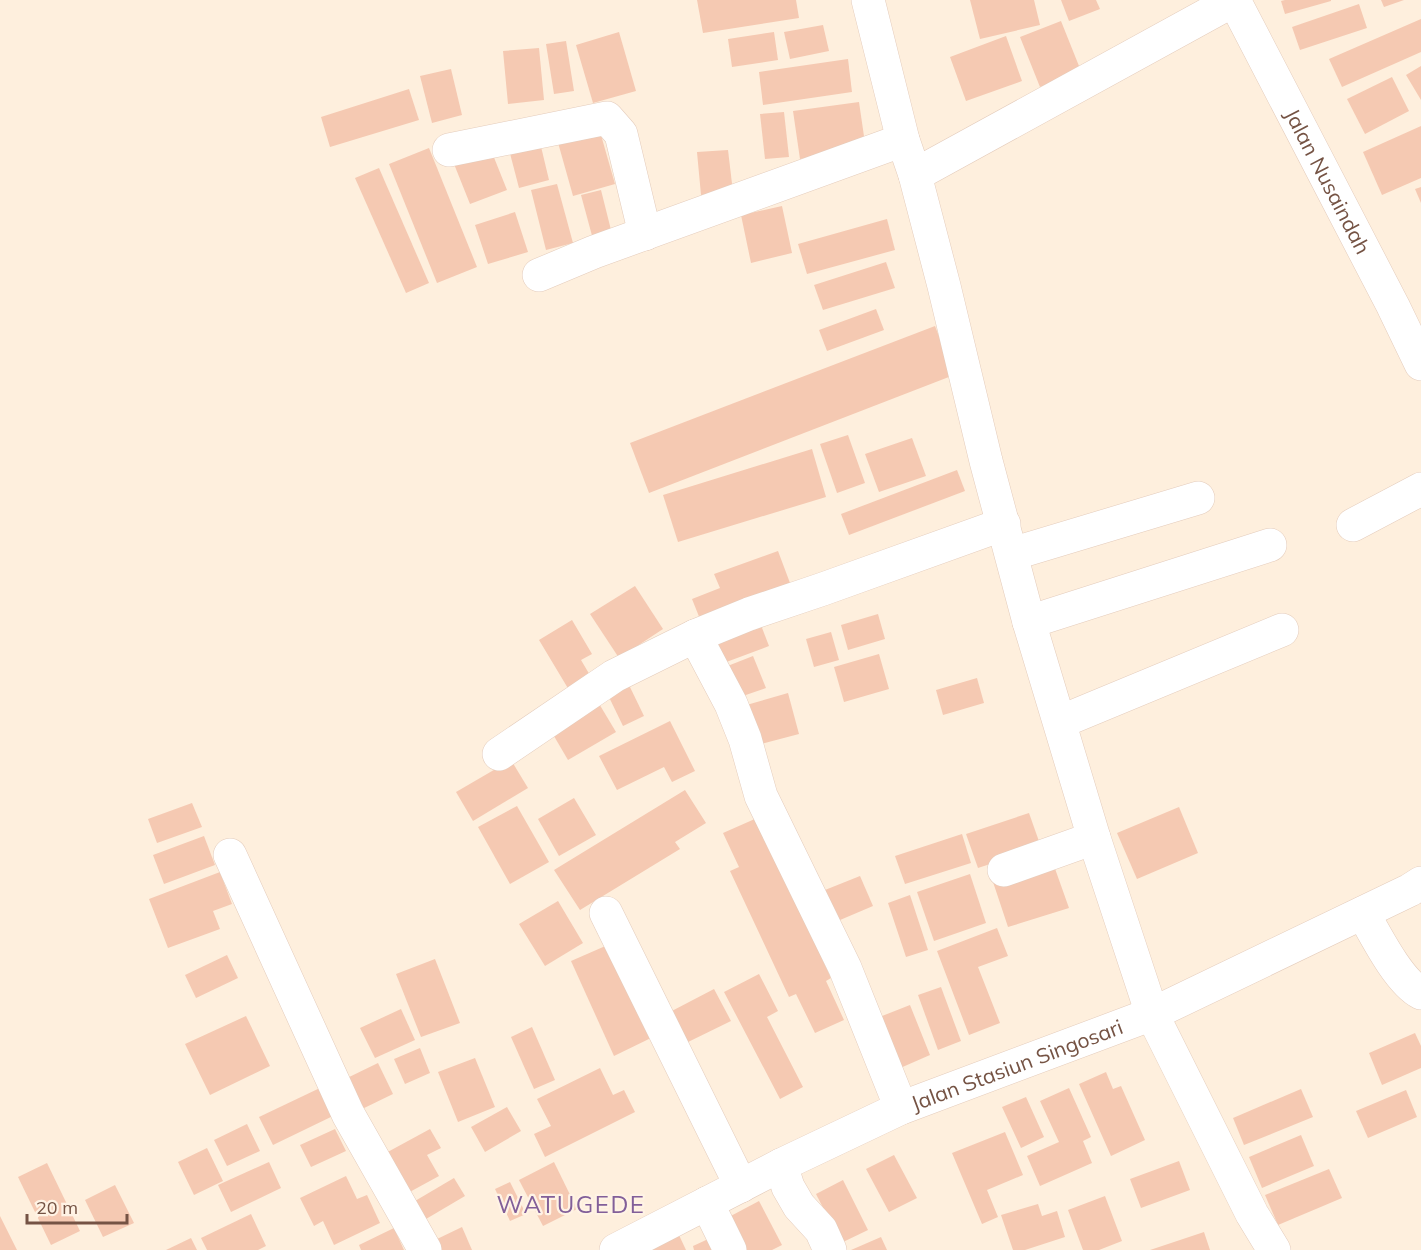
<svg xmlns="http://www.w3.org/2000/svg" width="1421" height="1250" font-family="Mulish,sans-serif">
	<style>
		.building { fill: #f5c9b2 }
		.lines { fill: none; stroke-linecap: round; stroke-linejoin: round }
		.minor-casing { stroke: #e4ccbc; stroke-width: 34 }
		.minor { stroke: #fff; stroke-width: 33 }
		.labels { text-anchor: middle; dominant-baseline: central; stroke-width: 4.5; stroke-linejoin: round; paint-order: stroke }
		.street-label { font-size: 21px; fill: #755344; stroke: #fff3e5 }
		.quarter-label { font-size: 24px; letter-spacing: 1.5px; fill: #825f99; stroke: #fff3e5 }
	</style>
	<rect width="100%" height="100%" fill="#feefdd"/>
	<g class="building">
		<polygon points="697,0 796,0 799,18 703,33"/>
		<polygon points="970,0 1034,0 1040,25 980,39"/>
		<polygon points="1061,0 1096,0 1100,9 1069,21"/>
		<polygon points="1285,0 1331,0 1331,1 1285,14 1281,1"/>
		<polygon points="1381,0 1404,0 1384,7"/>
		<polygon points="1359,4 1367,28 1300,50 1292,27"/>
		<polygon points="1421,19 1421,52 1342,87 1329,59"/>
		<polygon points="1061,21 1081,71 1040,87 1020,37"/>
		<polygon points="823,25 829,51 790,59 784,32"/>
		<polygon points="619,32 636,91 593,103 576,45"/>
		<polygon points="774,32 778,60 732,67 728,39"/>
		<polygon points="1006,36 1022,81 966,101 950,57"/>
		<polygon points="566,41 574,91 554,94 546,44"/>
		<polygon points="539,48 544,100 508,104 503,51"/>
		<polygon points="848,59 852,92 763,105 759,72"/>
		<polygon points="1421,66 1421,100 1406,75"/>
		<polygon points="451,69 462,115 432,123 420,76"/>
		<polygon points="1392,77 1409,111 1365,134 1347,99"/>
		<polygon points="409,89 419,120 330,147 321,117"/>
		<polygon points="859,102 866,150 800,159 793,111"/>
		<polygon points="784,112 789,157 765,159 760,114"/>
		<polygon points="597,121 615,184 573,196 555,132"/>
		<polygon points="1421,126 1421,178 1382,195 1363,152"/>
		<polygon points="538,134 549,180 519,188 507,142"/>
		<polygon points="429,148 477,267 437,283 389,164"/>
		<polygon points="491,150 507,190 470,204 454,164"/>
		<polygon points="728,150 733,192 701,195 697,152"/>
		<polygon points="379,168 429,283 406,293 355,178"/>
		<polygon points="557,184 573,243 546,250 531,190"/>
		<polygon points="1421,187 1421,203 1415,189"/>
		<polygon points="601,190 613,238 594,243 581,195"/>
		<polygon points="782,206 792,253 751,263 741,215"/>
		<polygon points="515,212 528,252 488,264 475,225"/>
		<polygon points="887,219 895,250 807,274 798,244"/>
		<polygon points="886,262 895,288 823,310 814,285"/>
		<polygon points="876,309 884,330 827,351 819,330"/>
		<polygon points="935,326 954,375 649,493 630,443"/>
		<polygon points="848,435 865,483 837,493 820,444"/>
		<polygon points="912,438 926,476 879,492 865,454"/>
		<polygon points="812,449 826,497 678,542 663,495"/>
		<polygon points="957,470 965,491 849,535 841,514"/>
		<polygon points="778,551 793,591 702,624 692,599 720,588 714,574"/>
		<polygon points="635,586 663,629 619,658 590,614"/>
		<polygon points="878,614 885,639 848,650 841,625"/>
		<polygon points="572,620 592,654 581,660 591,677 569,690 539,640"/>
		<polygon points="759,620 769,646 721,664 711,637"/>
		<polygon points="831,632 839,660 814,667 806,639"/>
		<polygon points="879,654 889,689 844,702 834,667"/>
		<polygon points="753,656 766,688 737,698 725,667"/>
		<polygon points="977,678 984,703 943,715 936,690"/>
		<polygon points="628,683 644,716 623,726 607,693"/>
		<polygon points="788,693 799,734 754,746 743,706"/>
		<polygon points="595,697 616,732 568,760 551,731"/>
		<polygon points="670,721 695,771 672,782 664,767 617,790 599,756"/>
		<polygon points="511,760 528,788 473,821 456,792"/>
		<polygon points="685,790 706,823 675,842 680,849 580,910 554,870"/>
		<polygon points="574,798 596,835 559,856 538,819"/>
		<polygon points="192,803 202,827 157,843 148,819"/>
		<polygon points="517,806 549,862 510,884 478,827"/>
		<polygon points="1179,807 1198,853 1137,879 1117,833"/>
		<polygon points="1029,813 1041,847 978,868 966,834"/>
		<polygon points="757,818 831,978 826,981 844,1020 815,1033 796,994 789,997 730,871 739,867 723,833"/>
		<polygon points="962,834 971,863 905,884 895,856"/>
		<polygon points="204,836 215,865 164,884 153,855"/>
		<polygon points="1053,863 1069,908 1008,927 993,882"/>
		<polygon points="220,872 232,904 213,911 220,929 168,948 149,899"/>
		<polygon points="970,874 986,923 934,941 917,892"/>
		<polygon points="860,876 873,906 833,923 820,892"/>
		<polygon points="910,895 928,950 906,957 888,903"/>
		<polygon points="558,901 583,943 545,966 519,924"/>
		<polygon points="997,928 1008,956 978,967 1000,1023 969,1035 937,951"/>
		<polygon points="610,944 653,1037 614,1056 571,961"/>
		<polygon points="227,955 238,978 196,998 185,975"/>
		<polygon points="435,959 460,1023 421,1037 396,974"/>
		<polygon points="759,974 778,1011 767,1017 803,1087 780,1099 724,992"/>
		<polygon points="941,987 961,1041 938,1050 918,995"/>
		<polygon points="714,989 731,1021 684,1044 668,1013"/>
		<polygon points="910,1005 930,1055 898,1069 877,1018"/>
		<polygon points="401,1009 415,1040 375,1058 360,1028"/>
		<polygon points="246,1016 270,1066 210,1095 185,1044"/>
		<polygon points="532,1027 555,1080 534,1089 511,1037"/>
		<polygon points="1415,1033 1421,1046 1421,1068 1382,1085 1369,1053"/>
		<polygon points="420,1048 430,1073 405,1084 394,1059"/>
		<polygon points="475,1058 495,1107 458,1122 438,1072"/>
		<polygon points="378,1063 393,1094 358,1111 343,1080"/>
		<polygon points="600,1068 613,1095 624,1090 635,1112 545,1157 534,1134 551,1126 537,1099"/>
		<polygon points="1106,1072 1113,1089 1121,1086 1145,1140 1111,1156 1079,1084"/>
		<polygon points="322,1087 335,1115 273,1145 259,1117"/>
		<polygon points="1069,1088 1091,1137 1083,1141 1092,1163 1040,1186 1027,1156 1059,1142 1040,1101"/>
		<polygon points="1301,1089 1313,1117 1244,1145 1233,1118"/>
		<polygon points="1406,1090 1417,1117 1368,1138 1356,1111"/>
		<polygon points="1026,1097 1044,1137 1021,1148 1002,1107"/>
		<polygon points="507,1107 521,1131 485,1152 471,1127"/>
		<polygon points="247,1124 260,1151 227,1166 214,1140"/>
		<polygon points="335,1129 346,1151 311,1167 300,1145"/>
		<polygon points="430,1129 441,1148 427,1155 439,1176 406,1194 384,1154"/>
		<polygon points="1005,1132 1023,1175 987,1190 998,1217 982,1224 952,1153"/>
		<polygon points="1301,1135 1314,1166 1262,1188 1249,1157"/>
		<polygon points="207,1148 223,1181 194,1195 178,1162"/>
		<polygon points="894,1155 917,1198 889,1212 866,1169"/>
		<polygon points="1179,1161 1190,1190 1141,1208 1130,1179"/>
		<polygon points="269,1162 281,1188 231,1212 218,1185"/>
		<polygon points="554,1162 577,1209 543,1226 519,1180"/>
		<polygon points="47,1163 80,1231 51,1245 18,1177"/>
		<polygon points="1329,1169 1342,1198 1278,1225 1265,1195"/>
		<polygon points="346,1176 357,1199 367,1195 380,1223 334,1245 323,1221 314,1226 300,1198"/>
		<polygon points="454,1178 465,1196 426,1219 415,1201"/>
		<polygon points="843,1180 868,1230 841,1243 816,1194"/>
		<polygon points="510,1182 526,1214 510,1221 495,1189"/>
		<polygon points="115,1185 134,1223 103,1237 85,1200"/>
		<polygon points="1105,1196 1122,1241 1099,1250 1083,1250 1068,1210"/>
		<polygon points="759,1201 782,1245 772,1250 744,1250 727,1218"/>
		<polygon points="1038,1204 1042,1216 1057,1211 1065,1237 1025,1250 1013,1250 1001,1215"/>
		<polygon points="251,1214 266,1246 258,1250 207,1250 201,1238"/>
		<polygon points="0,1216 17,1250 0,1250"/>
		<polygon points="462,1227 472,1250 439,1250 435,1240"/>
		<polygon points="394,1228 404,1250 361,1250 359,1245"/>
		<polygon points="1204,1232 1210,1250 1150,1250"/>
		<polygon points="678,1233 686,1250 651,1250"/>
		<polygon points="717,1235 723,1250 694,1250 693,1246"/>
		<polygon points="881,1237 887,1250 851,1250"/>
		<polygon points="191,1238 197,1250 166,1250"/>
	</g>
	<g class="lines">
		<defs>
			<g id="minor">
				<polyline points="868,0 903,140 915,175 944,286 986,461 1029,622 1094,838 1152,1014 1252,1214 1274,1250"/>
				<path id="s1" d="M1234 0 1393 306 1421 364"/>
				<polyline points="449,150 607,118 621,134 645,234"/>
				<polyline points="915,175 1234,0"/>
				<polyline points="539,275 594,252 903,140"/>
				<polyline points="1353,525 1421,489"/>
				<polyline points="1012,554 1198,498"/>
				<polyline points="1029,622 1270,545"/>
				<polyline points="695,636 731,704 745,739 761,796 845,968 901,1108"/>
				<polyline points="1060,722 1282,630"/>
				<polyline points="499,754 614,676 695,636 749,614 823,589 1004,524"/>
				<polyline points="230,855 348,1114 425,1250"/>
				<polyline points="1004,870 1094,838"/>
				<polyline points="606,913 741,1186"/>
				<path d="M1363 913C1376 936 1399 982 1421 993"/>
				<polyline points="781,1165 788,1187 799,1206 821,1230 830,1250"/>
				<polyline points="707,1203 730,1250"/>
				<path id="s2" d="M616 1250 781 1165 901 1108 1152 1014 1410 890 1421 883"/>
			</g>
		</defs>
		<use href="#minor" class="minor-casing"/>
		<use href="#minor" class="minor"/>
	</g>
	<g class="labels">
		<g class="street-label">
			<text stroke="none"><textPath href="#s1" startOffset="204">Jalan Nusaindah</textPath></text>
			<text stroke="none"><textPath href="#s2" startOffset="442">Jalan Stasiun Singosari</textPath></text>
		</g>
		<g class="quarter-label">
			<text x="571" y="1204">WATUGEDE</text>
		</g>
	</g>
	<path d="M27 1214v9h100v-9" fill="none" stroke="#755344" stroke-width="3"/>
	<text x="36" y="1214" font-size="18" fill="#755344" stroke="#fff3e5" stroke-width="4.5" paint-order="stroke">20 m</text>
</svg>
